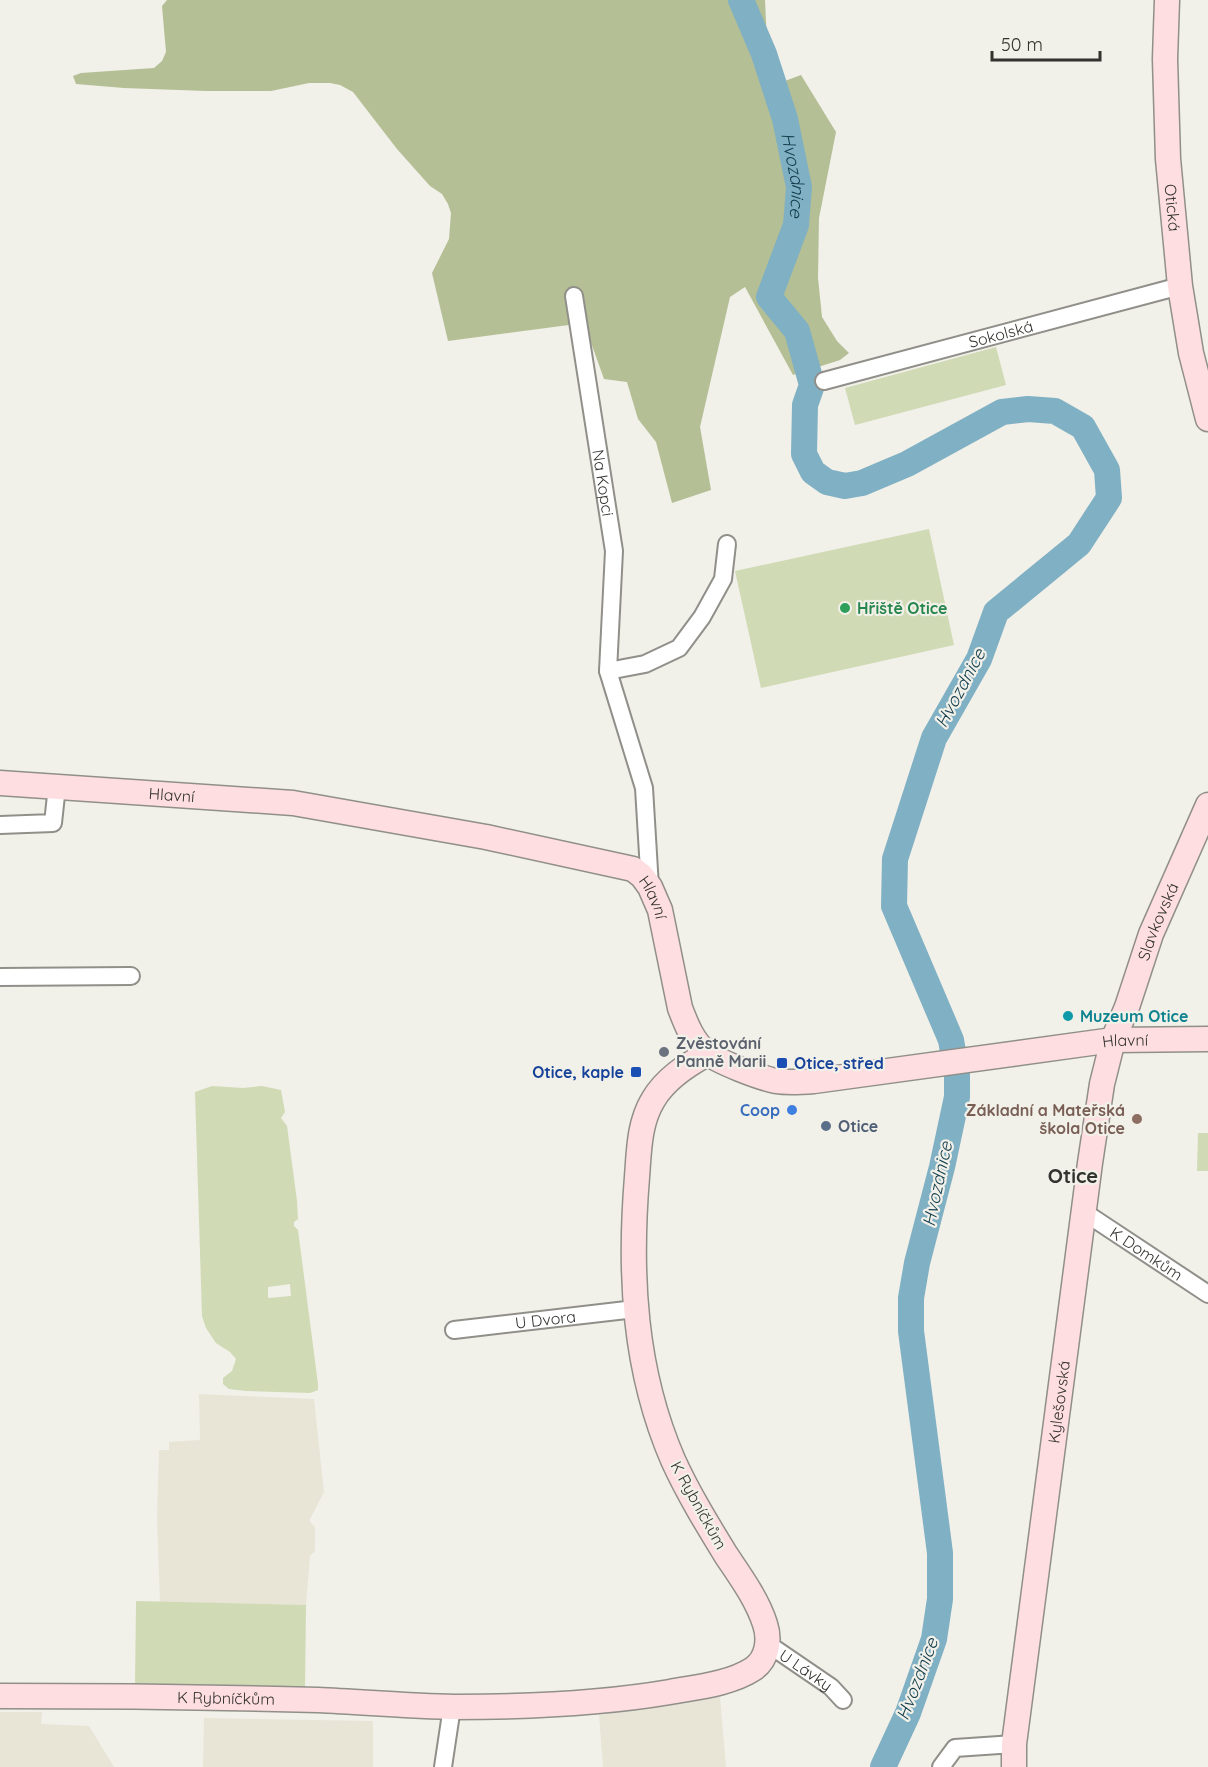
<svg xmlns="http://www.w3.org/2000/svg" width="1208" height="1767" font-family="Quicksand,sans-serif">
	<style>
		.built { fill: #e8e5d7 }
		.green { fill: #d0dab4; fill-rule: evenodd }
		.forest { fill: #b4bf95 }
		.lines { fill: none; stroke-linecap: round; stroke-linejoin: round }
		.river { stroke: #80b0c3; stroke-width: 26 }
		.street-casing { stroke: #908f89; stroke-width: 20 }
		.secondary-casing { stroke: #908f89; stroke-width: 27 }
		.street { stroke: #fff; stroke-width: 16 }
		.secondary { stroke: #fedee0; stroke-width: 24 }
		.leisure-dot { fill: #2e9e5b; stroke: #f1f0e9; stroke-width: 2 }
		.culture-dot { fill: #0f9aa8; stroke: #f1f0e9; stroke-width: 2 }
		.worship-dot { fill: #6b7280; stroke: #f1f0e9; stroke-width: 2 }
		.transit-dot { fill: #1a4fb4; stroke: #f1f0e9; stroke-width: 2 }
		.shop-dot { fill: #3f7fe0; stroke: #f1f0e9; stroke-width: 2 }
		.education-dot { fill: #8d6e63; stroke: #f1f0e9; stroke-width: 2 }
		.service-dot { fill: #5c6f8a; stroke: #f1f0e9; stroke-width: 2 }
		.labels { text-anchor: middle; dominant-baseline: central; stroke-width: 4.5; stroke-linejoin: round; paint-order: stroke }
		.street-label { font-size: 16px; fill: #32322f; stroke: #f1f0e9 }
		.leisure-label { font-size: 16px; font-weight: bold; fill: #27864d; stroke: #f1f0e9; text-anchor: start }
		.culture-label { font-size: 16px; font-weight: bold; fill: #0d838f; stroke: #f1f0e9; text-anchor: start }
		.worship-label { font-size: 16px; font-weight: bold; fill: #5b616d; stroke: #f1f0e9; text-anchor: start }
		.transit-label { font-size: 16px; font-weight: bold; fill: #164399; stroke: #f1f0e9; text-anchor: start }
		.shop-label { font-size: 16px; font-weight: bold; fill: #366cbe; stroke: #f1f0e9; text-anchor: end }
		.education-label { font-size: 16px; font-weight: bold; fill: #785e54; stroke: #f1f0e9; text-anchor: end }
		.service-label { font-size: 16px; font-weight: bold; fill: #4e5e75; stroke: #f1f0e9; text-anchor: start }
		.water-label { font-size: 18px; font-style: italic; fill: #123d4c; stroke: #f1f0e9 }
		.quarter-label { font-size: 20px; font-weight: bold; fill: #32322f; stroke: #f1f0e9 }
	</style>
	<rect width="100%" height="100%" fill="#f1f0e9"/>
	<g class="built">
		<polygon points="199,1394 314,1399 324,1492 310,1519 310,1522 315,1527 315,1551 310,1556 306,1605 160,1602 157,1518 159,1450 169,1450 169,1442 200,1440"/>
		<polygon points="720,1697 726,1767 603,1767 599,1715"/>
		<polygon points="0,1712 42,1712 41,1724 89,1726 114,1767 0,1767"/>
		<polygon points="204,1718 373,1721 373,1767 203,1767"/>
	</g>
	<g class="green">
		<polygon points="996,347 1006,385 855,425 845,388"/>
		<polygon points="929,529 954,645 761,688 735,571"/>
		<path d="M212 1086 243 1088 262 1086 281 1090 285 1112 281 1118 287 1126 297 1201 298 1219 294 1222V1226L298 1230 318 1384V1390L310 1393 246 1391 229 1389 223 1384V1378L232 1371 236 1359 230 1352 216 1343 206 1328 202 1316 195 1092ZM290 1284 291 1296 268 1298V1287Z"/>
		<polygon points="1198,1133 1208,1133 1208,1171 1197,1171"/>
		<polygon points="136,1601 306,1605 305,1689 135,1686"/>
	</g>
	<polygon class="forest" points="167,0 765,0 768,63 774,85 801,75 836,132 819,218 818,278 822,317 837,341 849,353 840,360 793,375 745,287 730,297 700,427 711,490 672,503 656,442 638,419 627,382 604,379 584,323 448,341 432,273 449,239 451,213 448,204 442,194 430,186 397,149 353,92 340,85 330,83 309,83 271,91 206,91 124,88 76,84 73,76 81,73 154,68 162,61 166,52 162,6"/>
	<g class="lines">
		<path class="river" id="s1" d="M741 0 764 54 785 119 799 187 796 225 769 297 797 331 812 385 805 405 804 454 813 472 827 482 845 486 862 483 907 464 1002 412 1028 409 1055 411 1083 427 1107 470 1109 498 1079 544 996 612 979 659 934 738 895 859 894 906 951 1040 957 1075V1097L942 1167 917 1263 911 1298V1331L940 1553V1599L934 1639 908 1713 883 1767"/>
		<defs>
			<g id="street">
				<path id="s2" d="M574 296 614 551 608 671 644 788 650 887"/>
				<path id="s3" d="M824 381 1180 286"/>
				<polyline points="608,671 645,664 679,648 702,617 723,579 727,544"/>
				<polyline points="0,825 53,823 57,786"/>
				<polyline points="0,977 131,976"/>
				<path id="s4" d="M1084 1212 1208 1294"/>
				<path id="s5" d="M454 1330 635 1309"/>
				<path id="s6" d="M768 1644 831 1687 843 1700"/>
				<polyline points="443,1767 452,1707"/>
				<polyline points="941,1767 955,1748 1014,1744"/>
			</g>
			<g id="secondary">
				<path id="s7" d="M1167 0 1165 59 1168 159 1180 286 1191 353 1208 419"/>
				<path id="s8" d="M0 783 293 803 486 837 633 869 642 876 650 887 660 910 680 1008C686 1024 693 1042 706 1052 718 1062 761 1078 776 1081 788 1083 801 1082 814 1081L1113 1040 1208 1039"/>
				<path id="s9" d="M0 1696C106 1696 212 1697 318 1700 363 1702 409 1706 455 1707 527 1707 599 1704 670 1692 697 1687 730 1684 753 1669 768 1659 770 1639 765 1624 757 1599 740 1576 726 1555 707 1524 688 1493 673 1460 634 1370 629 1274 637 1177 639 1151 639 1123 653 1100 665 1079 687 1065 707 1054"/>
				<path id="s10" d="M1014 1767V1744L1090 1163 1102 1084 1113 1040 1127 1007 1151 934 1208 805"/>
			</g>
		</defs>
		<use href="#street" class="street-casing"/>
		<use href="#secondary" class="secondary-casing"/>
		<use href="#street" class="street"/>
		<use href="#secondary" class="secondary"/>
	</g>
	<circle class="leisure-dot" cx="845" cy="608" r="6"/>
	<circle class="culture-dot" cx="1068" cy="1016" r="6"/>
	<circle class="worship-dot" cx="664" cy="1052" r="6"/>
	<g class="transit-dot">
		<rect x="776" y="1057" width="12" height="12" rx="3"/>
		<rect x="630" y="1066" width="12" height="12" rx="3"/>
	</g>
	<circle class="shop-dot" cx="792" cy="1110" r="6"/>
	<circle class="education-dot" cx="1137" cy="1119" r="6"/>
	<circle class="service-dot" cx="826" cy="1126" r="6"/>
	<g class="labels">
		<g class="street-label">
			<text stroke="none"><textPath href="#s7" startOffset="208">Otická</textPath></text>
			<text stroke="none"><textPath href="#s3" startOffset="183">Sokolská</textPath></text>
			<text stroke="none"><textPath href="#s2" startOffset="189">Na Kopci</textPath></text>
			<text stroke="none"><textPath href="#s8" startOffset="172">Hlavní</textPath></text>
			<text stroke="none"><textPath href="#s8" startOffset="676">Hlavní</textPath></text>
			<text stroke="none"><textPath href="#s10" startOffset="861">Slavkovská</textPath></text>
			<text stroke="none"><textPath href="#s8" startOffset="1270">Hlavní</textPath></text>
			<text stroke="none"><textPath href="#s4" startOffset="75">K Domkům</textPath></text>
			<text stroke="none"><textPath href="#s5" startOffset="92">U Dvora</textPath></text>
			<text stroke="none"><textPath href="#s10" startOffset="368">Kylešovská</textPath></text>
			<text transform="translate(699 1505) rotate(61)">K Rybníčkům</text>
			<text stroke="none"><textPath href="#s6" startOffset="46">U Lávky</textPath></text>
			<text stroke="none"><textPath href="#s9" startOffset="226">K Rybníčkům</textPath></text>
		</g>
		<g class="leisure-label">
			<text x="857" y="608">Hřiště Otice</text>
		</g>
		<g class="culture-label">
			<text x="1080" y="1016">Muzeum Otice</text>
		</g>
		<g class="worship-label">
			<text x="676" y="1043">Zvěstování<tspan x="676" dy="18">Panně Marii</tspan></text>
		</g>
		<g class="transit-label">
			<text x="794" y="1063">Otice, střed</text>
			<text x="624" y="1072" text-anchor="end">Otice, kaple</text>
		</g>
		<g class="shop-label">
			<text x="780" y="1110">Coop</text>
		</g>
		<g class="education-label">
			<text x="1125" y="1110">Základní a Mateřská<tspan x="1125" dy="18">škola Otice</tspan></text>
		</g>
		<g class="service-label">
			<text x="838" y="1126">Otice</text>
		</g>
		<g class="water-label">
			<text stroke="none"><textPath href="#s1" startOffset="184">Hvozdnice</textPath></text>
			<text transform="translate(960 688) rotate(-62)">Hvozdnice</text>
			<text transform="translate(937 1184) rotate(-78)">Hvozdnice</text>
			<text transform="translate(917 1679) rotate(-69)">Hvozdnice</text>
		</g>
		<g class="quarter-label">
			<text x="1073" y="1175">Otice</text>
		</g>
	</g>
	<path d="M992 51v9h108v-9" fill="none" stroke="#32322f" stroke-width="3"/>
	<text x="1001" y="51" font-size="18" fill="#32322f" stroke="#f1f0e9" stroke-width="4.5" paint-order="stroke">50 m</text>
</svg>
